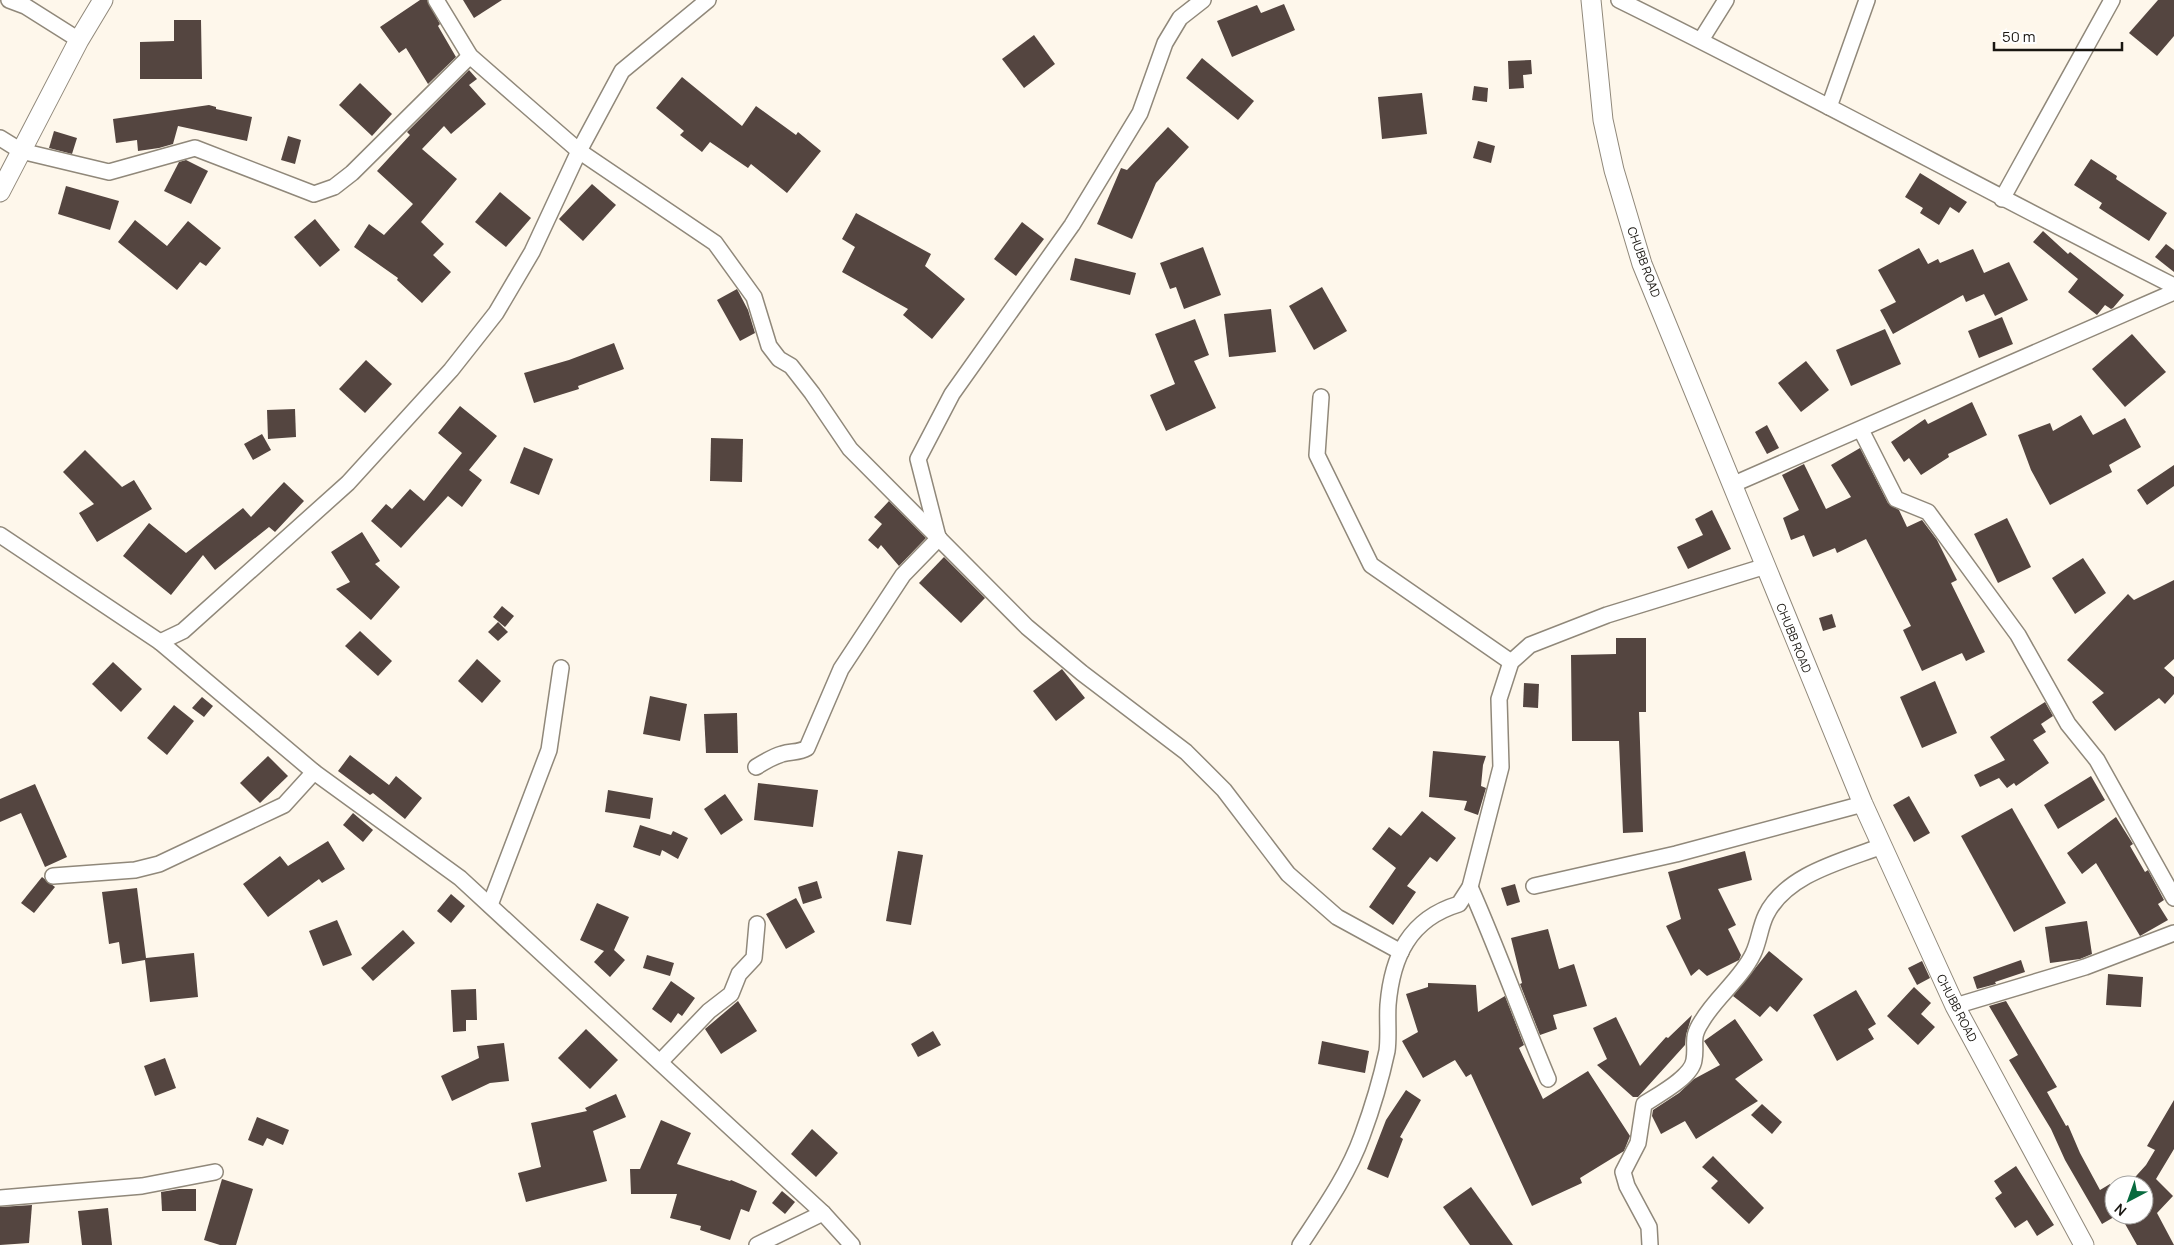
<svg xmlns="http://www.w3.org/2000/svg" width="2174" height="1245" font-family="Manrope,sans-serif">
	<style>
		.building { fill: #544540 }
		.lines { fill: none; stroke-linecap: round; stroke-linejoin: round }
		.minor-casing { stroke: #90887a; stroke-width: 18 }
		.tertiary-casing { stroke: #90887a; stroke-width: 21 }
		.minor { stroke: #fff; stroke-width: 15 }
		.tertiary { stroke: #fff; stroke-width: 19 }
		.labels { text-anchor: middle; dominant-baseline: central; stroke-width: 5; stroke-linejoin: round; paint-order: stroke }
		.street-label { font-size: 12px; fill: #191611; stroke: #fff }
	</style>
	<rect width="100%" height="100%" fill="#fef7eb"/>
	<g class="building">
		<polygon points="420,0 427,0 440,24 438,26 456,57 428,84 406,48 399,53 380,27"/>
		<polygon points="463,0 502,0 474,18"/>
		<polygon points="2158,0 2174,0 2174,36 2157,56 2129,33"/>
		<polygon points="1284,4 1295,30 1232,57 1217,21 1257,5 1261,13"/>
		<polygon points="174,20 201,20 202,79 140,79 140,42 174,41"/>
		<polygon points="1034,35 1055,64 1024,88 1002,59"/>
		<polygon points="1202,58 1254,101 1238,120 1186,78"/>
		<polygon points="1531,60 1532,74 1523,75 1524,88 1509,89 1508,61"/>
		<polygon points="469,70 477,79 469,85 486,104 451,134 444,126 422,149 457,179 421,222 444,244 433,255 451,272 422,303 397,280 398,278 354,247 369,224 384,235 413,204 377,171 410,135 407,132"/>
		<polygon points="682,77 742,126 756,106 796,135 798,132 821,151 787,193 751,164 748,168 710,142 702,152 680,135 684,131 656,108"/>
		<polygon points="360,83 392,114 372,136 339,105"/>
		<polygon points="1474,86 1488,88 1487,102 1472,100"/>
		<polygon points="1422,93 1427,134 1382,139 1378,97"/>
		<polygon points="209,105 216,107 216,109 252,117 247,141 178,126 173,144 159,148 138,151 137,140 116,143 113,119"/>
		<polygon points="1168,127 1189,147 1156,183 1132,239 1097,224 1121,168 1127,170"/>
		<polygon points="54,131 77,138 72,154 49,148"/>
		<polygon points="288,136 301,140 295,164 281,160"/>
		<polygon points="1478,141 1495,146 1491,163 1473,158"/>
		<polygon points="2091,159 2117,176 2116,179 2167,213 2149,241 2099,208 2102,203 2074,185"/>
		<polygon points="186,160 208,171 191,204 164,191 179,162"/>
		<polygon points="1920,173 1967,202 1959,213 1950,207 1939,225 1920,213 1923,208 1905,197"/>
		<polygon points="592,184 616,205 583,241 559,219"/>
		<polygon points="66,186 119,201 110,230 58,214"/>
		<polygon points="500,192 531,218 506,247 475,222"/>
		<polygon points="856,213 931,254 925,266 965,299 932,339 903,315 908,309 842,272 855,247 842,239"/>
		<polygon points="315,219 340,250 320,267 294,237"/>
		<polygon points="135,220 167,246 188,221 221,248 206,266 200,262 177,290 118,242"/>
		<polygon points="1022,222 1044,239 1016,276 994,259"/>
		<polygon points="2043,231 2068,254 2070,252 2124,295 2113,308 2111,309 2105,305 2097,315 2068,292 2078,279 2033,242"/>
		<polygon points="2166,244 2174,250 2174,272 2155,257"/>
		<polygon points="1203,247 1221,295 1184,309 1176,287 1170,289 1160,263"/>
		<polygon points="1919,248 1928,264 1938,259 1940,263 1973,249 1984,273 2009,262 2028,300 1995,316 1984,294 1966,302 1963,295 1893,334 1880,310 1896,302 1878,270"/>
		<polygon points="1075,258 1136,273 1130,295 1070,280"/>
		<polygon points="1322,287 1347,331 1314,350 1289,306"/>
		<polygon points="737,289 748,310 755,333 740,341 717,300"/>
		<polygon points="1271,309 1276,352 1229,357 1224,314"/>
		<polygon points="2002,317 2013,344 1979,358 1968,331"/>
		<polygon points="1195,319 1209,355 1194,361 1216,408 1166,431 1150,395 1175,384 1155,334"/>
		<polygon points="1885,329 1901,364 1851,386 1836,350"/>
		<polygon points="2132,334 2166,372 2125,407 2092,369"/>
		<polygon points="614,343 624,369 578,386 579,389 534,403 524,373 569,360"/>
		<polygon points="366,360 392,384 365,413 339,389"/>
		<polygon points="1806,361 1829,390 1801,412 1778,383"/>
		<polygon points="1972,402 1987,435 1948,454 1949,457 1921,475 1909,458 1904,462 1891,442 1925,419 1928,424"/>
		<polygon points="460,406 497,436 469,470 482,480 462,507 448,496 401,548 371,521 386,504 392,509 410,489 424,501 462,453 438,433"/>
		<polygon points="295,409 296,437 268,439 267,410"/>
		<polygon points="2081,415 2093,435 2125,418 2141,447 2109,465 2112,472 2050,505 2031,470 2018,435 2050,423 2053,431"/>
		<polygon points="1767,425 1779,448 1767,454 1755,432"/>
		<polygon points="262,434 271,450 253,460 244,444"/>
		<polygon points="711,438 743,439 742,482 710,481"/>
		<polygon points="524,447 553,459 539,495 510,483"/>
		<polygon points="1860,448 1888,503 1899,510 1907,527 1922,520 1937,540 1957,580 1951,583 1985,652 1966,661 1962,653 1922,671 1903,630 1911,626 1866,539 1837,553 1835,548 1813,557 1804,535 1791,540 1783,518 1799,510 1782,475 1804,464 1826,509 1851,497 1831,465"/>
		<polygon points="85,450 122,487 134,480 152,509 97,542 79,513 94,504 63,472"/>
		<polygon points="2174,465 2174,486 2147,505 2137,490"/>
		<polygon points="284,482 304,501 275,532 269,527 215,570 203,555 171,595 123,556 149,523 186,553 243,508 251,517"/>
		<polygon points="889,501 926,538 899,566 881,545 878,549 868,540 882,524 874,517"/>
		<polygon points="1712,510 1731,549 1688,569 1677,547 1703,535 1695,519"/>
		<polygon points="2007,518 2031,567 1998,583 1974,534"/>
		<polygon points="362,532 380,561 375,564 400,587 371,620 336,589 350,582 331,552"/>
		<polygon points="944,557 985,598 961,623 919,583"/>
		<polygon points="2083,558 2106,593 2075,614 2052,578"/>
		<polygon points="2174,580 2174,659 2164,668 2174,677 2174,694 2165,704 2159,698 2115,731 2092,702 2104,693 2067,660 2128,594 2134,600"/>
		<polygon points="502,606 514,616 505,627 493,617"/>
		<polygon points="1832,614 1836,627 1823,631 1819,618"/>
		<polygon points="498,622 508,632 498,641 488,632"/>
		<polygon points="360,631 392,661 378,676 345,646"/>
		<polygon points="1616,638 1646,638 1646,712 1639,712 1643,832 1623,833 1619,741 1572,741 1571,655 1616,654"/>
		<polygon points="477,659 501,681 482,703 458,681"/>
		<polygon points="113,662 142,689 121,712 92,684"/>
		<polygon points="1062,669 1085,698 1056,721 1033,691"/>
		<polygon points="1935,681 1957,733 1922,748 1900,697"/>
		<polygon points="1524,683 1539,684 1538,708 1523,707"/>
		<polygon points="650,696 687,704 680,741 643,734"/>
		<polygon points="202,697 213,706 204,717 192,708"/>
		<polygon points="2045,702 2053,716 2041,724 2046,732 2033,740 2049,763 2016,786 2014,783 2007,788 1999,778 1980,787 1974,775 2005,760 1990,737"/>
		<polygon points="174,705 194,721 167,755 147,738"/>
		<polygon points="737,713 738,753 706,753 704,714"/>
		<polygon points="1433,751 1486,756 1483,765 1481,786 1486,788 1478,815 1464,810 1467,801 1429,797"/>
		<polygon points="350,755 389,785 396,776 422,798 405,819 373,793 370,795 338,771"/>
		<polygon points="268,756 288,776 260,803 240,783"/>
		<polygon points="2091,776 2105,800 2058,829 2044,805"/>
		<polygon points="758,783 818,790 813,827 754,820"/>
		<polygon points="35,784 67,857 45,867 21,813 0,822 0,799"/>
		<polygon points="608,790 653,798 650,819 605,812"/>
		<polygon points="725,794 743,820 721,835 704,809"/>
		<polygon points="1909,796 1930,833 1914,842 1893,805"/>
		<polygon points="2012,808 2066,903 2014,932 1961,836"/>
		<polygon points="1422,811 1456,838 1437,862 1430,857 1407,886 1416,892 1393,925 1369,907 1396,868 1372,849 1389,827 1401,836"/>
		<polygon points="353,813 373,830 363,842 343,825"/>
		<polygon points="2116,817 2133,844 2130,846 2145,872 2148,870 2164,900 2158,904 2168,920 2140,936 2096,863 2082,874 2067,853"/>
		<polygon points="640,825 671,835 673,831 688,838 678,859 662,850 660,856 633,847"/>
		<polygon points="328,841 345,869 322,883 319,879 268,917 243,884 280,856 288,866"/>
		<polygon points="898,851 923,855 911,925 886,921"/>
		<polygon points="1745,851 1752,880 1718,889 1736,925 1728,929 1741,955 1739,960 1707,976 1699,969 1691,976 1666,926 1681,919 1668,872"/>
		<polygon points="42,877 55,887 34,913 21,903"/>
		<polygon points="817,881 822,898 803,904 798,887"/>
		<polygon points="1515,884 1520,902 1507,906 1501,888"/>
		<polygon points="137,888 146,958 194,953 198,997 150,1002 145,960 122,964 119,942 109,944 102,892"/>
		<polygon points="451,894 465,906 451,923 437,911"/>
		<polygon points="796,898 815,932 786,949 766,914"/>
		<polygon points="597,903 629,917 614,950 625,960 610,977 594,962 604,951 580,940"/>
		<polygon points="337,920 352,955 323,966 309,931"/>
		<polygon points="2087,921 2092,954 2080,959 2050,963 2045,927"/>
		<polygon points="1548,929 1559,969 1574,964 1587,1006 1553,1015 1557,1029 1540,1035 1520,984 1522,983 1511,938"/>
		<polygon points="403,930 415,943 373,981 361,968"/>
		<polygon points="1769,951 1803,979 1777,1012 1770,1006 1760,1017 1733,996"/>
		<polygon points="647,955 674,963 670,976 643,968"/>
		<polygon points="2021,960 2025,972 1995,982 1996,984 1977,989 1973,977"/>
		<polygon points="1922,961 1930,978 1917,985 1908,968"/>
		<polygon points="2108,974 2143,977 2141,1007 2106,1005"/>
		<polygon points="671,981 695,998 682,1016 678,1013 671,1023 652,1009"/>
		<polygon points="1428,983 1476,985 1478,1012 1505,996 1524,1045 1519,1048 1543,1099 1588,1071 1630,1136 1624,1151 1580,1178 1582,1183 1532,1206 1471,1074 1466,1077 1455,1060 1423,1078 1402,1041 1418,1032 1406,994 1428,987"/>
		<polygon points="1914,987 1931,1003 1921,1014 1935,1027 1918,1045 1887,1016"/>
		<polygon points="476,989 477,1020 466,1020 466,1031 453,1032 451,990"/>
		<polygon points="1856,990 1876,1024 1868,1029 1874,1039 1837,1061 1813,1015"/>
		<polygon points="738,1001 757,1031 721,1054 705,1029"/>
		<polygon points="2006,1001 2057,1087 2047,1092 2066,1126 2068,1125 2080,1153 2100,1190 2110,1184 2114,1191 2114,1217 2102,1224 2065,1160 2051,1129 2009,1060 2018,1055 1989,1006"/>
		<polygon points="1692,1015 1686,1035 1685,1045 1638,1097 1633,1097 1597,1065 1607,1059 1593,1028 1616,1017 1640,1066 1666,1037 1668,1038"/>
		<polygon points="1735,1019 1763,1060 1735,1079 1758,1101 1696,1139 1685,1121 1661,1134 1652,1116 1653,1110 1679,1093 1694,1079 1720,1065 1704,1041"/>
		<polygon points="586,1029 618,1060 590,1089 558,1058"/>
		<polygon points="933,1031 941,1045 918,1057 911,1044"/>
		<polygon points="1322,1041 1369,1051 1365,1073 1318,1064"/>
		<polygon points="504,1043 509,1081 490,1083 452,1101 441,1076 479,1058 477,1046"/>
		<polygon points="165,1058 176,1088 155,1096 144,1066"/>
		<polygon points="1406,1090 1421,1100 1400,1137 1403,1139 1388,1178 1367,1169 1386,1120"/>
		<polygon points="616,1094 626,1117 593,1131 607,1181 526,1202 518,1173 541,1167 531,1123 587,1111 585,1108"/>
		<polygon points="2174,1100 2174,1149 2156,1179 2173,1196 2157,1213 2174,1245 2137,1245 2120,1215 2144,1215 2144,1185 2128,1185 2146,1165 2155,1150 2147,1146"/>
		<polygon points="1762,1104 1782,1122 1772,1134 1751,1115"/>
		<polygon points="257,1117 289,1130 283,1145 267,1138 263,1146 248,1140"/>
		<polygon points="661,1120 691,1133 677,1164 730,1181 731,1180 757,1191 749,1212 741,1209 730,1240 700,1230 701,1226 670,1218 677,1194 631,1194 630,1169 640,1169"/>
		<polygon points="812,1129 838,1153 816,1177 791,1154"/>
		<polygon points="1713,1156 1764,1208 1749,1224 1711,1188 1718,1181 1702,1167"/>
		<polygon points="2016,1166 2054,1225 2037,1236 2027,1220 2015,1228 1995,1198 2002,1193 1994,1181"/>
		<polygon points="222,1179 253,1189 236,1245 220,1245 204,1240"/>
		<polygon points="1471,1187 1513,1245 1470,1245 1443,1207"/>
		<polygon points="179,1189 196,1189 196,1211 162,1211 161,1192"/>
		<polygon points="782,1191 795,1202 785,1214 772,1203"/>
		<polygon points="32,1205 29,1243 0,1245 0,1207"/>
		<polygon points="108,1208 112,1245 82,1245 78,1211"/>
	</g>
	<g class="lines">
		<defs>
			<g id="minor">
				<polyline points="9,0 25,6 79,40"/>
				<polyline points="436,0 470,56 518,98 579,151 715,243 754,297 769,346 779,359 791,366 812,393 850,449 1027,627 1082,673 1186,752 1224,790 1288,874 1337,917 1401,952"/>
				<path d="M1619 0C1806 92 1988 192 2174 286"/>
				<polyline points="1701,40 1726,0"/>
				<polyline points="1829,107 1867,0"/>
				<polyline points="0,138 21,151 109,172 195,148 314,194 334,187 352,173 470,56"/>
				<polyline points="2002,199 2112,0"/>
				<polyline points="1321,397 1317,455 1371,565 1511,662"/>
				<polyline points="1861,430 1896,499 1928,512 2018,635 2068,724 2097,760 2174,898"/>
				<polyline points="1734,484 2174,292"/>
				<polyline points="0,535 160,642 314,772 460,878 823,1213 852,1245"/>
				<polyline points="938,537 918,459 952,394 1072,225 1140,113 1165,43 1180,18 1203,0"/>
				<polyline points="160,642 183,631 348,483 451,370 496,313 532,252 579,151 622,71 708,0"/>
				<path d="M756 767C764 762 772 757 782 754 791 751 799 753 807 748L841 669 903 575 939 538"/>
				<polyline points="53,876 135,870 159,864 284,805 314,772"/>
				<polyline points="1534,886 1676,854 1863,804"/>
				<path d="M1470 887C1498 950 1521 1015 1548 1079"/>
				<polyline points="490,905 549,750 561,668"/>
				<polyline points="1955,1006 2085,967 2174,933"/>
				<polyline points="660,1062 709,1011 731,994 739,974 754,958 757,924"/>
				<polyline points="0,1198 142,1186 215,1172"/>
				<polyline points="757,1245 823,1213"/>
				<path d="M1300 1245C1323 1210 1348 1175 1362 1136 1372 1109 1381 1079 1387 1051 1389 1037 1387 1020 1388 1005 1392 957 1409 919 1459 904L1470 887 1501 767 1499 699 1511 662 1530 645 1607 615 1766 566"/>
				<path d="M1650 1245 1649 1227 1627 1186 1623 1172 1638 1143 1644 1104C1658 1095 1692 1077 1694 1060 1697 1043 1690 1039 1702 1021 1716 997 1741 979 1753 954 1759 942 1760 927 1766 915 1786 874 1843 861 1882 846"/>
			</g>
			<g id="tertiary">
				<polyline points="1591,0 1603,120 1614,170 1642,264 1863,804 1955,1006 2084,1245"/>
				<polyline points="0,192 79,40 103,0"/>
			</g>
		</defs>
		<use href="#minor" class="minor-casing"/>
		<use href="#tertiary" class="tertiary-casing"/>
		<use href="#minor" class="minor"/>
		<use href="#tertiary" class="tertiary"/>
	</g>
	<g class="labels">
		<g class="street-label">
			<text transform="translate(1644 262) rotate(70)">CHUBB ROAD</text>
			<text transform="translate(1794 638) rotate(68)">CHUBB ROAD</text>
			<text transform="translate(1957 1008) rotate(63)">CHUBB ROAD</text>
		</g>
	</g>
	<g transform="translate(2129 1200) rotate(221)"><circle r="24" fill="#ffffff" stroke="#a3a2a0"/>
	<path d="M0-4L9 19L0 12L-9 19Z" fill="#086a3f"/>
	<text y="-8" font-size="14" font-weight="bold" text-anchor="middle" fill="#191611">N</text>
	</g>
	<path d="M1994 42v8h128v-8" fill="none" stroke="#191611" stroke-width="2.5"/>
	<text x="2002" y="42" font-size="15" fill="#191611" stroke="#ffffff" stroke-width="4" paint-order="stroke">50 m</text>
</svg>
